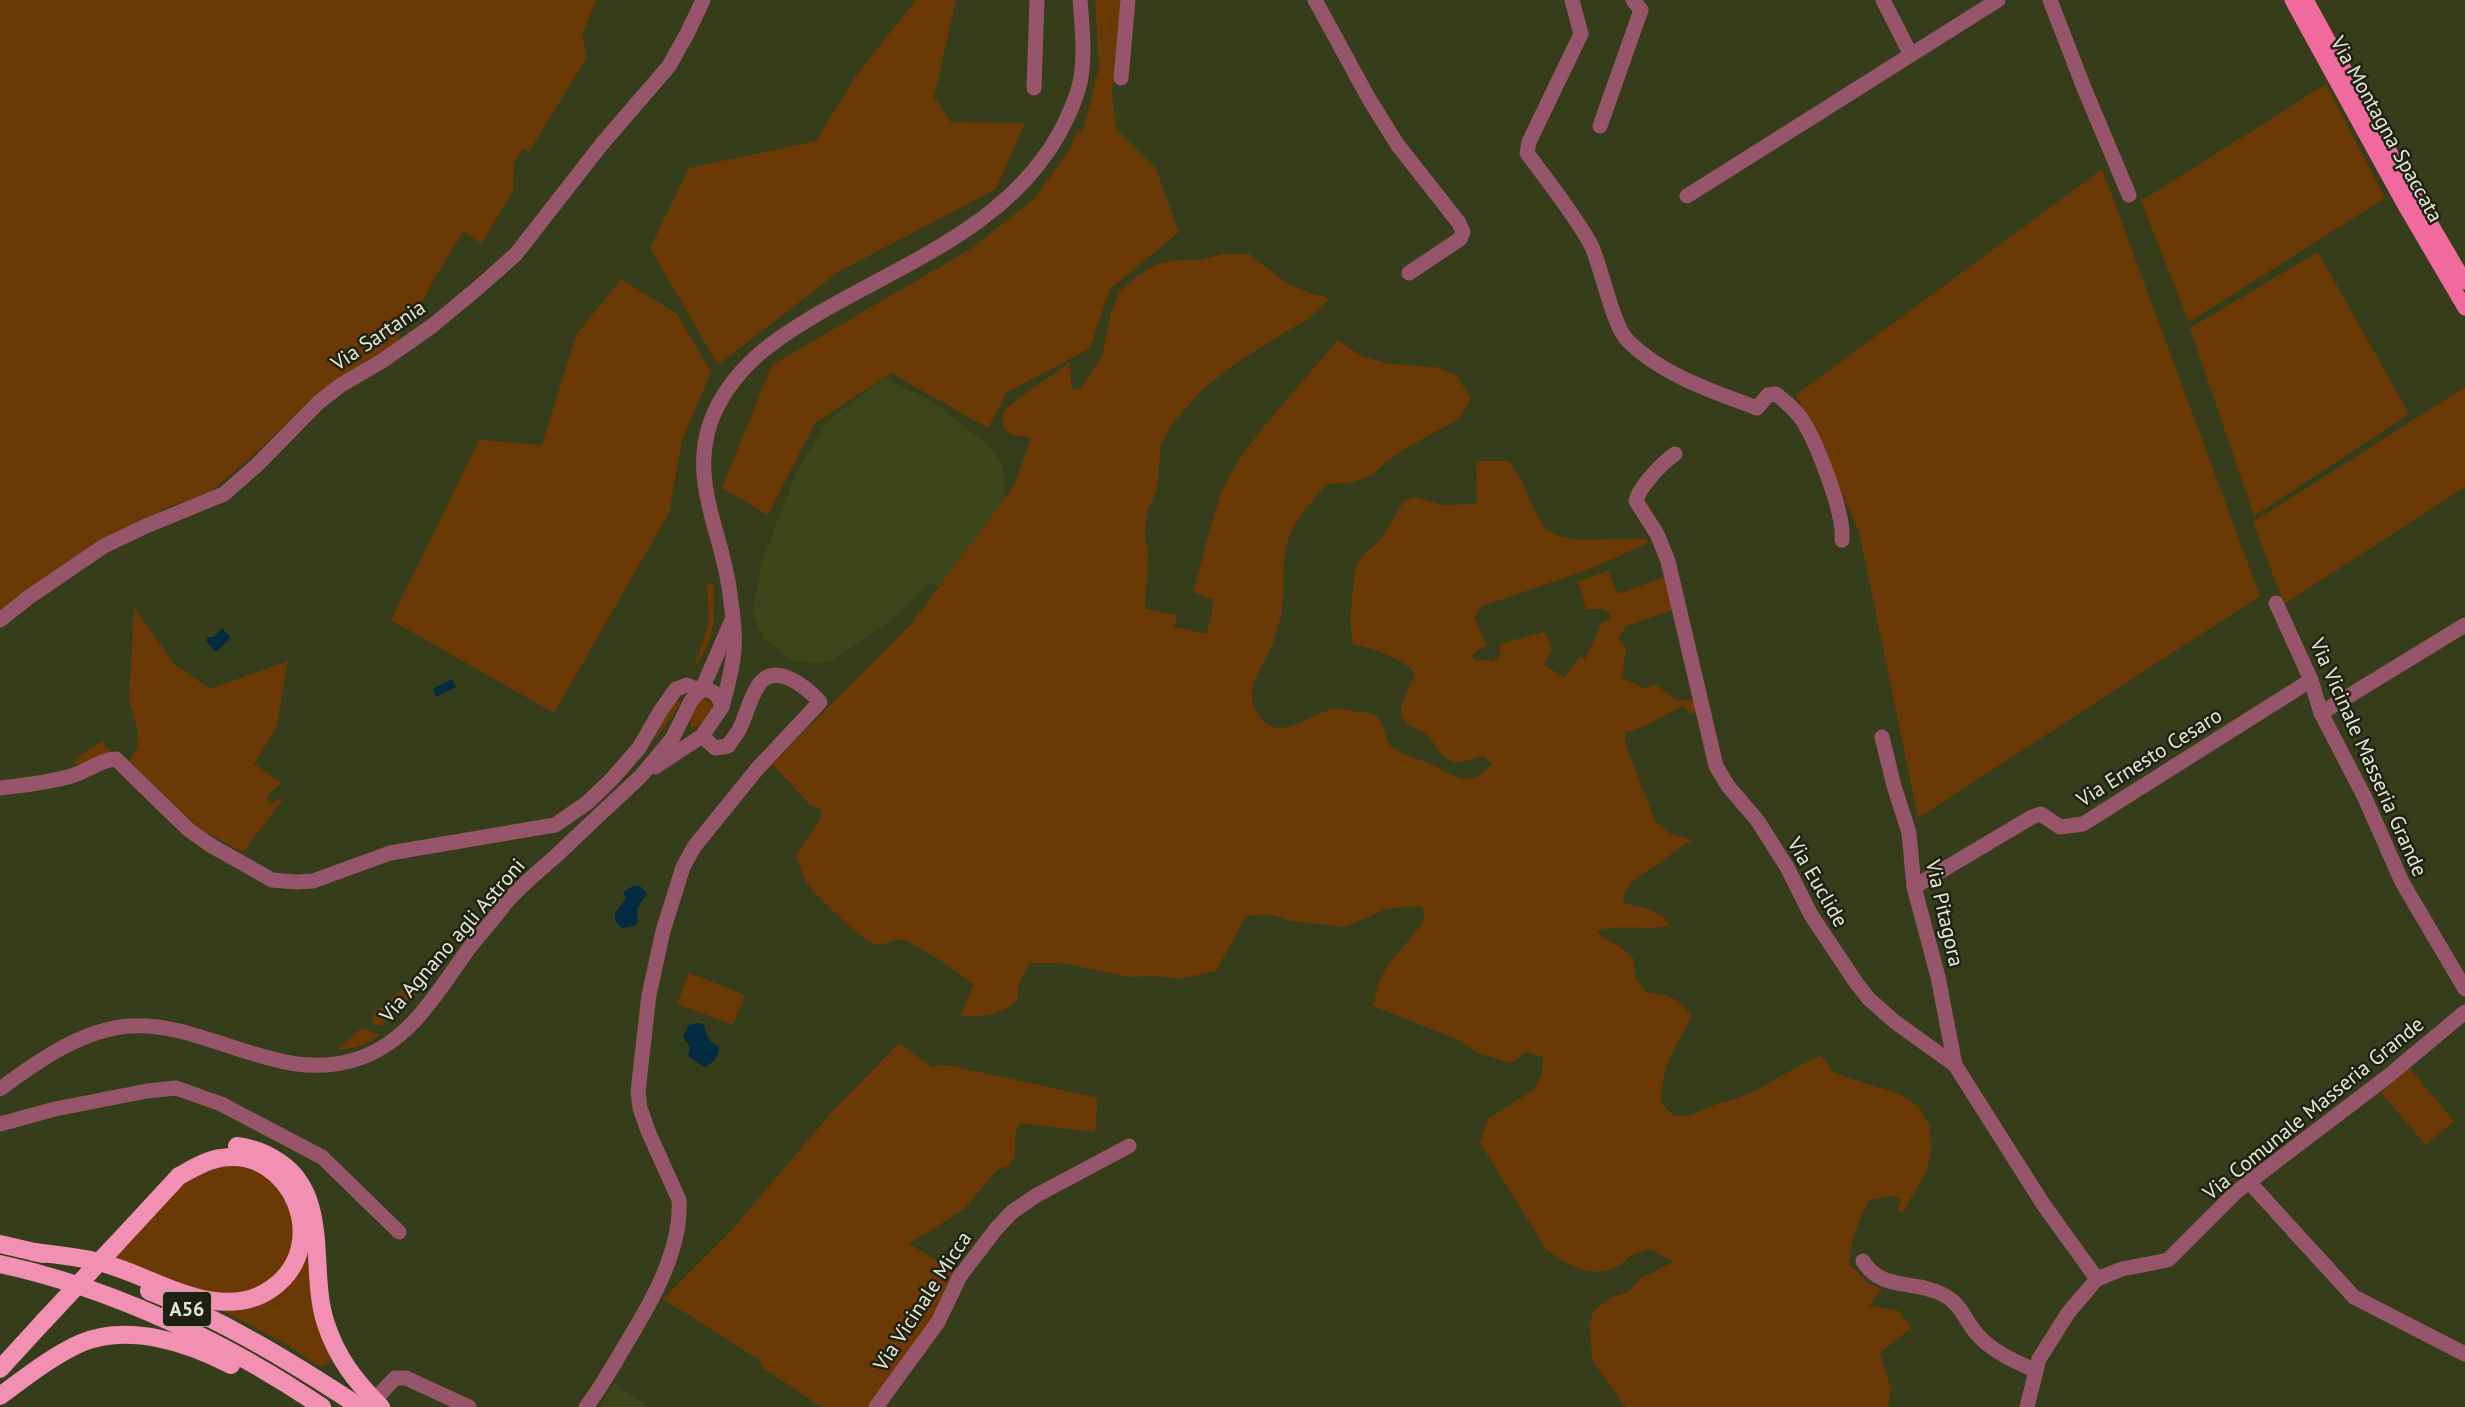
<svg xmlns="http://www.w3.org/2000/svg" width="2465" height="1407" font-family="'PT Sans',sans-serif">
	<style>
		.built { fill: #3d451a }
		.green { fill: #6b3906 }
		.water { fill: #032b41 }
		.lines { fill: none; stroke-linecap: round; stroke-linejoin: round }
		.minor { stroke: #97556c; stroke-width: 15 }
		.major { stroke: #f16a9e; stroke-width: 15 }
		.highway { stroke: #f190b2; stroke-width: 18 }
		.highway-bridge { stroke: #f190b2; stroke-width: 18 }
		.labels { text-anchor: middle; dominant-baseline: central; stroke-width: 5; stroke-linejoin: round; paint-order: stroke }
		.shield { fill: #1f2213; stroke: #aaae9c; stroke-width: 1.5 }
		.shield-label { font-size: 20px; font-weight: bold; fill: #e5ead6 }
		.street-label { font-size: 21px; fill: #e5ead6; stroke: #1f2213 }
	</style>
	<rect width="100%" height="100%" fill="#363d1a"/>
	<g class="built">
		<polygon points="884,378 930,400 986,443 1003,464 1005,498 940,588 931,582 897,616 828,663 795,662 764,639 752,613 761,564 796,473 828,420"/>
		<polygon points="614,1383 649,1407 600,1407"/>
	</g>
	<g class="green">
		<polygon points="0,0 596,0 582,35 587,57 529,152 523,148 514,163 513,191 481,244 464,231 433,280 422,303 405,318 398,342 292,418 260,449 209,493 165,508 71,560 0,613"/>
		<polygon points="916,0 956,0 934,97 951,122 1025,123 996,189 838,272 718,365 650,248 689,168 816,141 857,74"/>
		<polygon points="1095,0 1121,0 1112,94 1116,129 1156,169 1179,232 1110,289 1090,348 1006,393 988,428 891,373 815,423 768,515 722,488 772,365 972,248 1034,199 1068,152 1078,129 1081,132 1084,128 1099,66"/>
		<polygon points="2326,84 2385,198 2189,322 2141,201"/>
		<polygon points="2102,169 2260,596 1918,818 1859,531 1796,395"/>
		<polygon points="2318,252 2409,414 2254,516 2190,328"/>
		<path d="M1223 254H1249L1285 282 1306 292 1330 298 1309 318 1237 362 1202 390 1172 424 1161 444 1157 490 1147 511 1145 533 1148 556 1145 609 1177 615 1174 627 1207 634 1214 600 1193 592 1220 495 1230 475 1243 453 1270 419 1338 340 1361 356 1389 364 1435 367 1456 375 1471 398 1460 418 1406 448 1387 461 1371 476 1350 483 1326 484C1313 502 1295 518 1288 540 1281 562 1285 585 1282 608 1281 619 1276 632 1273 643 1266 662 1245 685 1254 706 1272 750 1305 715 1334 709 1341 708 1350 711 1357 712 1362 712 1370 712 1374 715 1386 722 1383 738 1391 746 1401 755 1416 758 1428 763 1454 774 1467 792 1492 764L1484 756C1473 758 1463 764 1452 761 1438 756 1437 744 1427 735 1418 727 1401 726 1401 711 1400 702 1412 685 1415 673 1399 656 1374 649 1353 644L1350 621 1355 568 1363 555 1380 540 1404 501 1414 497 1443 505 1477 504 1476 461H1508C1527 481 1529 507 1544 526 1563 550 1621 534 1648 540L1646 544 1585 571 1482 606 1474 617 1487 646 1477 650 1472 657 1476 661 1490 660 1493 663 1501 655 1499 647 1503 643 1544 632 1547 635 1552 651 1544 664 1564 678 1580 656 1585 659 1602 623 1610 618V614L1604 609H1586L1578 581 1608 571 1618 594 1664 577 1673 610 1626 626 1618 639 1626 648 1622 678 1645 689 1654 684 1677 700 1698 701 1700 710 1692 714 1683 706 1643 727 1626 732 1625 743 1655 821 1671 834 1693 840C1681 846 1673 853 1662 861 1644 874 1626 879 1623 903 1639 907 1662 909 1670 926 1646 930 1620 925 1597 930L1603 938 1620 946 1634 959 1635 977 1646 992C1670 996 1679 997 1692 1017 1674 1047 1662 1066 1661 1103L1674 1116C1694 1116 1692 1114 1709 1107 1721 1102 1733 1101 1745 1095 1771 1084 1793 1067 1820 1056L1836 1074 1900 1094 1919 1107 1930 1127 1931 1151 1926 1173 1902 1213 1898 1210 1901 1199 1894 1196 1869 1200C1859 1221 1849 1241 1850 1265L1869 1284 1882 1289 1869 1306 1899 1311 1911 1328 1880 1353 1891 1389 1888 1407H1626L1593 1362 1589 1325 1593 1312 1611 1297 1628 1292 1641 1278 1673 1262 1651 1249C1646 1251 1638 1252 1633 1254 1628 1257 1624 1263 1618 1266 1593 1280 1566 1265 1546 1249L1480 1143 1488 1119 1533 1090 1542 1074 1543 1057 1526 1052 1511 1063 1479 1054 1461 1041 1373 1006 1379 982 1387 966 1422 924 1425 916 1422 907 1406 906 1384 910 1344 927 1291 921 1269 914 1246 916 1216 971 1180 979 1155 976 1130 977 1062 963H1029C1026 970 1021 977 1019 985 1017 989 1019 995 1017 999 1009 1014 975 1018 960 1016L974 984C955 972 937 956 917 947 912 945 909 941 905 940 893 937 885 947 874 944 862 940 818 897 809 886 803 877 800 866 796 856L820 819 822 810 811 806 772 764 911 624 1014 486 1031 438 1010 434 1003 427V412C1023 392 1048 380 1070 362L1072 390 1081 388 1102 356 1111 312 1120 291 1137 276 1157 264 1179 260H1201Z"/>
		<polygon points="621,279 677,314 711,372 682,440 669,513 554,713 391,620 479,440 542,445 576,335"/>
		<polygon points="2465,387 2465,487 2284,604 2253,522"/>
		<path d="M707 582 714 585C715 619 715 640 694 668L709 622Z"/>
		<polygon points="134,607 174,664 210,689 288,661 276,728 254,764 281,783 267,796 269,804 284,798 243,852 201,830 129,761 137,748 138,731 129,700"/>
		<polygon points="704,699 712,703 711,713 701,725 691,728 691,716 699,700"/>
		<polygon points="673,701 679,701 680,704 651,746"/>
		<polygon points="102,741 107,748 112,750 82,765 74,764 76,759"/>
		<polygon points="689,973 745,995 733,1025 677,1004"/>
		<path d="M418 976 426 980 427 988C414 990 394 1015 382 1025H375L372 1021 374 1013Z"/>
		<path d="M363 1029 380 1034C370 1044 352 1050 338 1049L359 1030Z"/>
		<polygon points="899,1043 933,1068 939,1065 952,1066 1098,1098 1095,1132 1020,1123 1015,1134 1015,1157 1009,1166 998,1169 965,1208 927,1233 908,1243 958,1274 934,1320 869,1407 822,1407 763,1368 758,1359 663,1299 730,1232 832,1112"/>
		<polygon points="2409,1068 2454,1121 2426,1145 2381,1093"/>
		<polygon points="215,1166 243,1166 261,1173 273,1182 295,1217 291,1255 266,1285 240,1296 215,1296 111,1259 184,1180"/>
		<polygon points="308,1248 331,1358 326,1366 319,1366 282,1342 221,1310 233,1309"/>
	</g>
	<g class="water">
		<polygon points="222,628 231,638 216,652 206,641 208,637 214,637"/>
		<polygon points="452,679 456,687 436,697 433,689"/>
		<path d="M633 886H640L647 894 637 909 638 922 634 926 622 928C608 917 618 909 626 899L623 892Z"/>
		<path d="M698 1023 703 1024C707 1034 708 1043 719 1046 719 1056 713 1064 704 1067L688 1056 690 1047 683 1037 689 1025Z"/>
	</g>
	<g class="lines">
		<g class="minor">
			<polyline points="1315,0 1369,99 1397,144 1459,223 1463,232 1460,239 1409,273"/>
			<path d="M1572 0 1581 34 1529 142 1527 153C1546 179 1578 219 1592 247 1602 270 1613 326 1628 341 1662 375 1712 391 1757 408L1768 395 1776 394C1786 402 1796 410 1803 421 1817 444 1845 514 1842 540"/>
			<polyline points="1883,0 1911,55"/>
			<polyline points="2050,0 2084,88 2129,195"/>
			<polyline points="1121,78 1128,0"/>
			<polyline points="1034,88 1037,0"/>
			<polyline points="1600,126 1641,10 1633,0"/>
			<polyline points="1687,196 1998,0"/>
			<path d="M1675 454C1663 462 1639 487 1636 501L1657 534 1668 561 1716 766 1728 786 1757 820 1787 867 1811 915 1855 981 1868 998 1895 1022 1955 1065 2043 1204 2097 1279"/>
			<polyline points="2276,603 2311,680 2321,713 2364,796 2402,882 2465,989"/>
			<polyline points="0,620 29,597 104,546 146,526 224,494 257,465 319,402 341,385 382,361 432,326 479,287 516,254 601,145 669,66 688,32 703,0"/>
			<path d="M722 707C727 688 733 668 734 649 736 632 732 612 730 594 722 528 683 472 718 405 741 361 780 336 821 312 907 262 1010 224 1060 132 1069 115 1078 96 1081 77 1085 52 1082 25 1080 0"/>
			<polyline points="2321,713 2465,625"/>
			<polyline points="1882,737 1894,786 1909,833 1914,887 1938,977 1955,1065"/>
			<path d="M655 767 702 736 722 707C718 694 715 691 702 689"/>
			<path d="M0 788C24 785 48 783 71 776 86 772 102 759 116 759L189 830 210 845 272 880 297 882 313 881 390 853 555 825 587 803 612 779 639 748 661 710 676 689 687 685 700 691"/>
			<polyline points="1914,887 2032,817 2041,814 2060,827 2083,824 2311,680"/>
			<path d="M0 1089C38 1061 81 1030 129 1026 208 1021 280 1087 360 1058 413 1039 438 990 470 947 481 933 494 919 504 905 519 887 539 871 557 855 584 829 612 803 640 777L672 739 691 701 702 689 732 620"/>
			<polyline points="0,1124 55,1109 147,1091 176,1088 221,1104 322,1157 399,1232"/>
			<polyline points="2249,1182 2354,1297 2465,1354"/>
			<path d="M1863 1261C1882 1292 1914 1279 1944 1295 1961 1304 1965 1320 1976 1333 1991 1351 2014 1361 2034 1370"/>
			<polyline points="380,1394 395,1378 406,1378 469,1407"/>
			<path d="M586 1407C600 1389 611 1369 623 1349 649 1306 682 1252 679 1200L648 1131 640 1108 638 1091 649 995 663 931 683 867 694 847 757 769 820 702C806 687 774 660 758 686 749 700 746 716 739 730 736 735 732 740 728 746L715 748 702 736"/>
			<polyline points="876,1407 938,1322 960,1276 996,1229 1012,1212 1037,1195 1129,1146"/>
			<polyline points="2027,1407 2039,1359 2068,1313 2097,1279 2122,1269 2168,1260 2236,1192 2387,1077 2465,1012"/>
		</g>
		<g class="major">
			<polyline points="2292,0 2404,204 2465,308"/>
			<polyline points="2306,0 2408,185 2465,282"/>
		</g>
		<g class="highway">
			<path d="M237 1146C253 1148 266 1153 279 1162 332 1197 308 1272 326 1324 337 1358 356 1382 381 1407"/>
			<polyline points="0,1244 43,1254"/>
			<path d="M34 1252C57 1255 83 1257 106 1264 156 1278 220 1324 271 1289 334 1246 291 1146 221 1158 206 1160 192 1169 179 1176L117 1243"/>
			<path d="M0 1264C112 1288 228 1343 322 1407"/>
			<path d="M149 1291C223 1320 293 1363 360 1407"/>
			<polyline points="0,1369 44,1321"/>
			<path d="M0 1396C26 1377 52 1356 81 1343 129 1323 188 1343 231 1365"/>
		</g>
		<polyline class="highway-bridge" points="44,1321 117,1243"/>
	</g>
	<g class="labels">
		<rect class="shield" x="163" y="1292" width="48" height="34" rx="4.5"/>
		<g class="shield-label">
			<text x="187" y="1309">A56</text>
		</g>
		<g class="street-label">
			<text transform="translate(2387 129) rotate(61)">Via Montagna Spaccata</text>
			<text transform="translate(378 335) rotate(-34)">Via Sartania</text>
			<text transform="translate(2149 757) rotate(-32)">Via Ernesto Cesaro</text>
			<text transform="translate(2369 757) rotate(66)">Via Vicinale Masseria Grande</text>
			<text transform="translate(1818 882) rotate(60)">Via Euclide</text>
			<text transform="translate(1945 913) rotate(77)">Via Pitagora</text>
			<text transform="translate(452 940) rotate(-49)">Via Agnano agli Astroni</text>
			<text transform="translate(2313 1108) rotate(-39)">Via Comunale Masseria Grande</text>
			<text transform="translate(922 1301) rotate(-57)">Via Vicinale Micca</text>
		</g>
	</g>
</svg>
